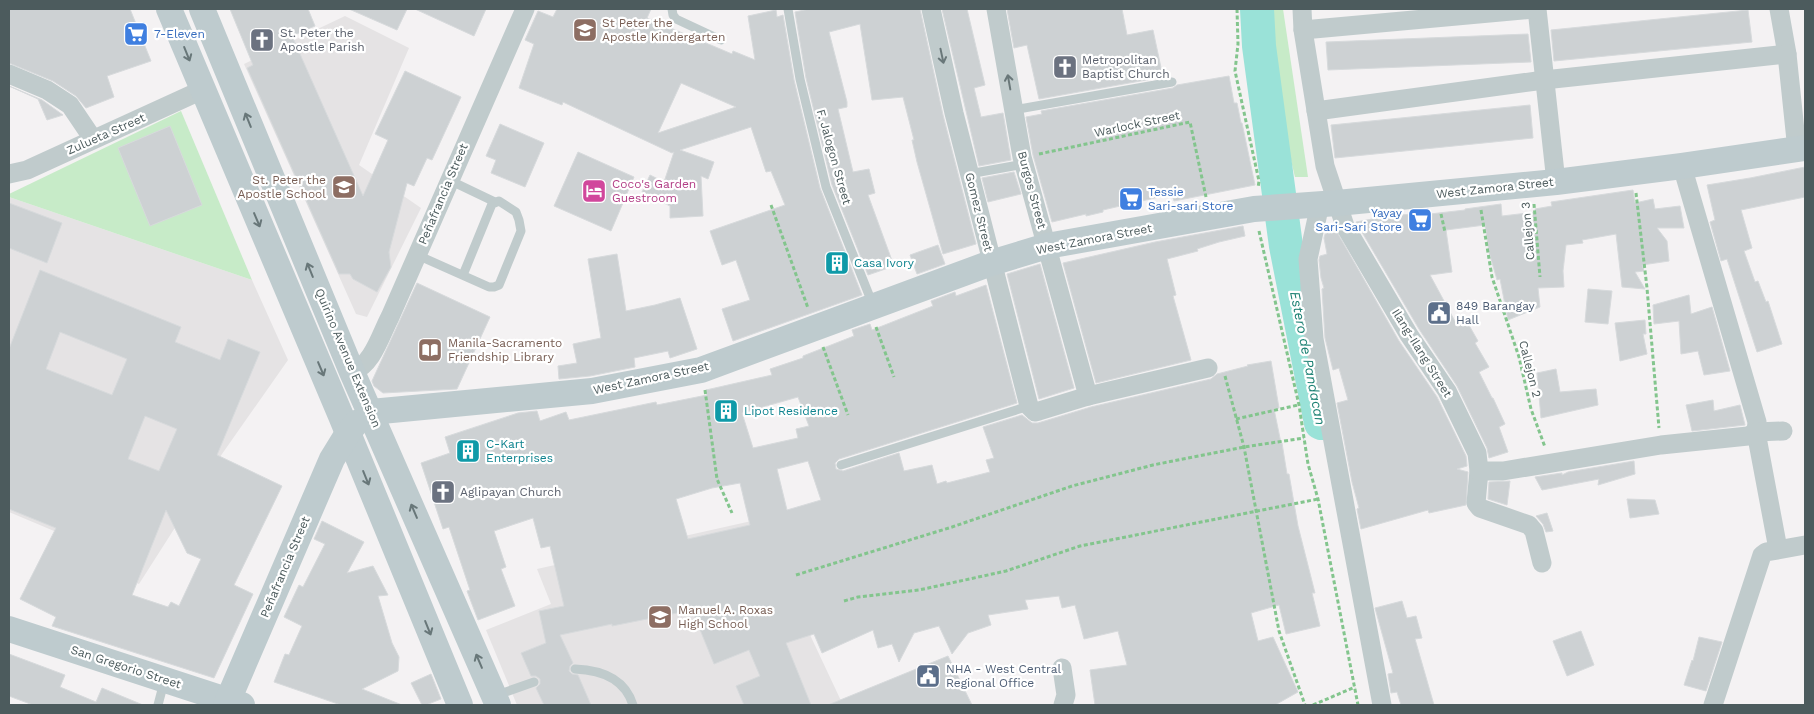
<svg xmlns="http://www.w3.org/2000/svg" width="1814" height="714" font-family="'Work Sans',sans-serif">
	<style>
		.education { fill: #e5e3e4 }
		.green { fill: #c7ebc8 }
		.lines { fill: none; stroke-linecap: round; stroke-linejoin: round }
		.river { stroke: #9ae2d8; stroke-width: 34 }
		.building { fill: #cdd1d3; stroke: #d7dadc; fill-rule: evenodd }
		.path { stroke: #83c58d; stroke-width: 3; stroke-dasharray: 4 2.5; stroke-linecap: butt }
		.lane { stroke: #c0cbcc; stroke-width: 9 }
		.street { stroke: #c0cbcc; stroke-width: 19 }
		.secondary { stroke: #becbce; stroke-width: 26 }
		.oneway { stroke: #687779 }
		.oneway2 { stroke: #697779 }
		.labels { text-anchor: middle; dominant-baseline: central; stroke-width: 4.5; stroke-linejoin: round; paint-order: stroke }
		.education-label { font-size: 12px; fill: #785e54; stroke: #fff; text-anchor: start }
		.worship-label { font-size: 12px; fill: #5b616d; stroke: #fff; text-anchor: start }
		.shop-label { font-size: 12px; fill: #366cbe; stroke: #fff; text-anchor: start }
		.street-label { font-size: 12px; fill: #4c5b5d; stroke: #fff }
		.hotel-label { font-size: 12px; fill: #b23c85; stroke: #fff; text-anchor: start }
		.culture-label { font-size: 12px; fill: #0d838f; stroke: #fff; text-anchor: start }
		.service-label { font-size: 12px; fill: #4e5e75; stroke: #fff; text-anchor: start }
		.water-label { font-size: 14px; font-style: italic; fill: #1c8173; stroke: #fff }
	</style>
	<rect width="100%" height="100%" fill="#f4f2f3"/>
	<g class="education">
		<polygon points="345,16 409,48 359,165 421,208 367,317 356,314 244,64"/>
		<polygon points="9,197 252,280 288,360 222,454 139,584 87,564 92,547 9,512"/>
		<polygon points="756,520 843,705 517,705 486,630 551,604 537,569"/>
	</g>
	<g class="green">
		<polygon points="1271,9 1283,9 1308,177 1295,177 1279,111"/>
		<polygon points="181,111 252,280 9,197 9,194"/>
	</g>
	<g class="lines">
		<polyline class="river" points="1257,9 1259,46 1286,246 1321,423"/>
	</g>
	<g class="building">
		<polygon points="9,9 130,9 151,61 107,76 114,97 86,108 76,96 53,81 9,63"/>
		<polygon points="230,9 308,9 315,26 292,36 363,196 388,140 375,134 405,71 461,97 432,160 427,158 414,186 407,183 389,252 391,267 377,292 353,279 350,274 339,274 247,68 253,65"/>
		<polygon points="349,9 407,9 397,30"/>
		<polygon points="415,9 486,9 474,36"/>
		<path d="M557 9H651L647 18 732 54 733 51 755 60 748 16 776 10 777 17 783 15 794 80 820 188 862 295 733 341 722 309 750 300 736 260 722 265 710 231 785 205 771 171 766 172 751 127 680 150 714 162 708 179 701 176 703 216 670 218V206L642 192 650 175 664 182 674 152 672 153 563 102 562 105 519 88 534 44 525 40 538 11 553 17ZM681 83 736 107 658 133Z"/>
		<polygon points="809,9 920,9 943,115 976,244 943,254 917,162 912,140 914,140 903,97 872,100 860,24 829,32 847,102 847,107 838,109 853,172 869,169 875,193 868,195 894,266 868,275 832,185 806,78 795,12"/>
		<polygon points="942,9 967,9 985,85 974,88 981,117 1003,113 1011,160 979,166"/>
		<polygon points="1007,9 1122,9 1127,35 1153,30 1163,77 1039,99 1027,45 1014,48"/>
		<polygon points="1748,10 1752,42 1554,61 1551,30"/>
		<polygon points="1528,34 1531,62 1328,70 1326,42"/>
		<polygon points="1229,76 1234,103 1237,103 1241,123 1242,123 1255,185 1174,201 1172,194 1103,210 1103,212 1086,216 1086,214 1052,222 1033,155 1026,117 1042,114 1041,111 1173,88 1177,85"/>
		<polygon points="9,86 42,100 63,115 47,120 38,99"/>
		<polygon points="1530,105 1533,138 1335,158 1331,125"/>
		<polygon points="500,124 544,143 525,187 491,173 496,160 486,156"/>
		<polygon points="170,126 202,205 150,226 118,148"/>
		<polygon points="578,152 634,177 611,231 554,206"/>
		<polygon points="1805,167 1805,197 1741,210 1752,248 1744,251 1755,282 1758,281 1766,302 1768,301 1782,344 1757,352 1727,259 1721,261 1710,222 1715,220 1707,185 1750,178"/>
		<polygon points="1014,172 1021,194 988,202 982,178"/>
		<polygon points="1633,190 1635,203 1653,199 1655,209 1680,206 1684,228 1657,228 1667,241 1669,261 1642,265 1644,271 1635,272 1645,289 1622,287 1616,234 1582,240 1583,243 1566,245 1563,271 1564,287 1538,288 1540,307 1508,320 1500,279 1497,280 1489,252 1485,225 1446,230 1452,272 1430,275 1457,325 1466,320 1478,341 1475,343 1489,367 1479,372 1492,398 1493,398 1505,424 1499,427 1508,452 1489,458 1487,448 1457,386 1419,329 1356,222 1383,217 1430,212 1430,214 1465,210 1465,209 1501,204 1502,216 1536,212 1535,209 1552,206 1551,202"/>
		<polygon points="9,203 62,223 47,263 9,248"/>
		<polygon points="1333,225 1399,341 1437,397 1466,456 1467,466 1457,469 1468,472 1466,505 1429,513 1428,510 1361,529 1357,509 1359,508 1352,482 1337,403 1348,400 1339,368 1333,370 1325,338 1322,289 1324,288 1321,278 1319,260 1320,256 1327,254 1324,238 1327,227"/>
		<polygon points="1243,226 1245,236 1219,242 1197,249 1198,251 1167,259 1176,295 1173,296 1191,360 1096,383 1063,263 1155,242"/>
		<polygon points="938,245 945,264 917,274 910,255"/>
		<polygon points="617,254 626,311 655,305 680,298 697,349 670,358 668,351 634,358 635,367 590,376 559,379 558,366 577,363 573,344 601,338 588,259"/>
		<polygon points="1040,264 1074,388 1039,399 1007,274"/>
		<path d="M40 270 181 327 175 342 220 360 228 339 260 352 217 455 282 486 234 585 253 594 214 678 52 626 56 617 20 599 56 528 9 509V349ZM60 332 127 359 112 395 46 369ZM145 416 177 429 159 471 128 459ZM166 510 187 553 201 559 179 606 171 602 168 607 132 595Z"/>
		<polygon points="417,283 490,317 457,389 383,393 374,386 372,381"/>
		<path d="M986 285 1017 403 839 459 835 463 836 469 843 471 899 453 904 471 932 465 937 484 946 481 947 483 990 472 986 460 994 458 983 427 1022 415 1032 423H1038L1091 407 1211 379 1217 374 1248 366 1247 365 1271 361 1279 408 1274 409 1281 443H1282L1287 474H1289L1298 526 1315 593H1312L1320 626 1286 634 1279 605 1251 613 1258 641 1273 637 1298 692 1275 705H1095L1090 670 1127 665 1118 631 1084 639 1075 605 1062 608 1059 596 1025 600 1028 609 988 615 991 625 968 633 952 654 939 626 914 633 899 662 892 644 878 648 873 630 822 653 814 634 786 643 811 705H744L736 686 760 676 749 650 714 664 692 610 612 626V624L560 635 573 663 570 666 569 671 572 674 578 675 591 705H544L536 688 540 684V679L536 676H531L521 653 546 643 539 611 564 606 550 546 541 548 533 518 494 531 506 567 501 569 515 606 478 620 467 591 470 590 449 527 443 529 421 463 450 453 445 437 518 413 537 411 540 421 566 412 569 420 656 402 657 405 707 395 706 390 772 375 770 369 803 358V356L854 336 852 330 870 324 872 330 933 306 931 301 955 292 956 296ZM798 397 809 426 796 429 798 438 753 448 742 413ZM808 461 821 500 787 510 777 469ZM740 483 750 525 688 539 676 499 712 488Z"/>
		<polygon points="1588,289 1612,291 1608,324 1585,322"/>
		<polygon points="1689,295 1691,314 1712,307 1730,371 1704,375 1698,351 1681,354 1679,321 1654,324 1653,305"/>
		<polygon points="1645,320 1646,334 1643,334 1647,354 1620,361 1615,323"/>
		<polygon points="1556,369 1560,392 1596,389 1598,405 1541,418 1537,373"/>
		<polygon points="1713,400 1714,411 1740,405 1745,425 1692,431 1686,405"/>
		<polygon points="1634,461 1635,474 1598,485 1599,479 1542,490 1535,477 1562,473 1562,475 1568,472"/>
		<polygon points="1510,481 1507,505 1488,499 1489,482"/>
		<polygon points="1627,499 1655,500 1659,514 1630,518"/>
		<polygon points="1547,513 1553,531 1546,532 1543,524 1536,516"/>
		<polygon points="322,521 364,542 347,573 373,566 388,595 378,596 392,643 399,657 398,671 362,689 402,705 341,705 274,682 285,654 289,655 302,626 284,617 299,585 303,587 325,544 314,539"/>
		<polygon points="1402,601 1407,618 1416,616 1422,638 1415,639 1434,705 1401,705 1397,692 1391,693 1388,674 1393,673 1375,608"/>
		<polygon points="1581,631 1594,665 1567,676 1553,641"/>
		<polygon points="1699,637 1722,642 1706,691 1684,685 1692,660 1693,661"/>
		<polygon points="9,654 65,675 60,687 96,702 102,688 143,705 33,705 9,696"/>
		<polygon points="948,656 972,705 828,705"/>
		<polygon points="431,674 441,699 426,705 422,705 411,683"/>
	</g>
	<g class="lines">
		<g class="path">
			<polyline points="1237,9 1238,44 1235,71 1259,181 1258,188"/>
			<polyline points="1039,154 1190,122 1206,197"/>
			<polyline points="1636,193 1647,288 1659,428"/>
			<polyline points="1534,204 1540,277"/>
			<polyline points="771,205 808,308"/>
			<polyline points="1481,210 1492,277 1519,357 1531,409 1545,447"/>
			<polyline points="1441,214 1445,232"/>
			<polyline points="1259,231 1299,405 1308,464 1318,499 1358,705"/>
			<polyline points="876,327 894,377"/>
			<polyline points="823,347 848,415"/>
			<polyline points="1225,376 1244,447 1279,631 1305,705"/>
			<polyline points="705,390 717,479 732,513"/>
			<polyline points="1236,419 1298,405"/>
			<polyline points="796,575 952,527 1072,486 1153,465 1244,447 1304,438"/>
			<polyline points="844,601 858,597 919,590 1006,571 1080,546 1318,499"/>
			<polyline points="1313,705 1355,687"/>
		</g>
		<g class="lane">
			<polyline points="672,9 673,15 676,19 721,40"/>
			<polyline points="788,9 800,79 826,187 873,305"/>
			<polyline points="1013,110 1172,82"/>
			<polyline points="969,174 1024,164"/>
			<polyline points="449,180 495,202"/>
			<polyline points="417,255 489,287 494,287 499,285 521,231 519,220 516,212 499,201 492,204 463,275"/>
			<polyline points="841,465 1029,406"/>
			<path d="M575 669C601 670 625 679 633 705"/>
			<polyline points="497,695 534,682"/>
			<polyline points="158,705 164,682"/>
		</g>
		<g class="street">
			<polyline points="931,9 954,113 1029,406 1035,412 1039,411 1088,396 1208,368"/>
			<polyline points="996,9 1022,157 1088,396"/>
			<polyline points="1302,9 1303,30 1325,166 1345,226 1409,335 1447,391 1477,453 1479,471 1476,503 1480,508 1529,525 1534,531 1542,563"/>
			<polyline points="1537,9 1556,182"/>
			<polyline points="1779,9 1787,54 1797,150"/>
			<polyline points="1303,30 1534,9"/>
			<polyline points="9,74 47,90 70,105 93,139"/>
			<polyline points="1316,111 1544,80 1787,54"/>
			<polyline points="1682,166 1757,422 1756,432 1778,549"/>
			<polyline points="9,174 27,170 202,90"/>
			<polyline points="1320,204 1308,259 1314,339 1382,705"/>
			<path d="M352 372C373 364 380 336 390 317L525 9"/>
			<polyline points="1479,471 1503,471 1661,445 1748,436 1756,432 1783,431"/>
			<polyline points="1062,668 1066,695 1063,705"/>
			<polyline points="1713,705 1762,555 1766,552 1805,545"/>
		</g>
		<g class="secondary">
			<polyline points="169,9 341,416 460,705"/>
			<polyline points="202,9 352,372 498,705"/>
			<polyline points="371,412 592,391 701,370 991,263 1047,246 1254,209 1337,203 1556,182 1682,166 1805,148"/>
			<polyline points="9,629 242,705"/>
			<polyline points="226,705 332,459 348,433 356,423"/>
		</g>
	</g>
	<defs><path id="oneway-shaft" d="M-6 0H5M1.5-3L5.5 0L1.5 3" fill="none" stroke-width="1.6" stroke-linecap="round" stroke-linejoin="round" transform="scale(1.25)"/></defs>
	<g class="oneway">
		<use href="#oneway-shaft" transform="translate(187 54) rotate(68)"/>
		<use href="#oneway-shaft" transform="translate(248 120) rotate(-112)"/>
		<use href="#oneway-shaft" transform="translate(257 220) rotate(67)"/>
		<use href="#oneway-shaft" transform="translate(310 270) rotate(-112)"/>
		<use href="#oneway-shaft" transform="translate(321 369) rotate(67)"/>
		<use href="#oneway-shaft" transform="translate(366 478) rotate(68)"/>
		<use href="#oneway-shaft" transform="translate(414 511) rotate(-113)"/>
		<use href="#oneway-shaft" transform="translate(428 628) rotate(68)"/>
		<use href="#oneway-shaft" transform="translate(479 661) rotate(-113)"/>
	</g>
	<g class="oneway2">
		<use href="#oneway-shaft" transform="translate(942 56) rotate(78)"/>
		<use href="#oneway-shaft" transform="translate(1009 82) rotate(-100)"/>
	</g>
	<defs>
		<symbol id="school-square" viewBox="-11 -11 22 22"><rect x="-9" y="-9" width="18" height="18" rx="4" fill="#8d6e63" stroke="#fff"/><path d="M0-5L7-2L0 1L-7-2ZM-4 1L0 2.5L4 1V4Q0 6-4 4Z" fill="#fff"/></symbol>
		<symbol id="supermarket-square" viewBox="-11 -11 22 22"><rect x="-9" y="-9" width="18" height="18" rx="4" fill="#3f7fe0" stroke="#fff"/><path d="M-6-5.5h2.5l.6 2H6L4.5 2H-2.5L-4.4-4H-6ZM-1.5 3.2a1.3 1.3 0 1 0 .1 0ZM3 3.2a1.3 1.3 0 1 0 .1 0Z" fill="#fff"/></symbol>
		<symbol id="church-square" viewBox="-11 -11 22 22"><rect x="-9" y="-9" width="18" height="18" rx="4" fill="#6b7280" stroke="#fff"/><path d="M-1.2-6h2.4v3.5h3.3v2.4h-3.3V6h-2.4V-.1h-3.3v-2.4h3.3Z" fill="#fff"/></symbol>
		<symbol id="hotel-square" viewBox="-11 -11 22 22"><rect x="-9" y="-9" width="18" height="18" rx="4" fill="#d1479c" stroke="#fff"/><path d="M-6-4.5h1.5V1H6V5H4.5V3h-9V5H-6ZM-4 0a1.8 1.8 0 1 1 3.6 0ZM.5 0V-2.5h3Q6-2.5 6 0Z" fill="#fff"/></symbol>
		<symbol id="building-square" viewBox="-11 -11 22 22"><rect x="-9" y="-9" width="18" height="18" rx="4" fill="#0f9aa8" stroke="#fff"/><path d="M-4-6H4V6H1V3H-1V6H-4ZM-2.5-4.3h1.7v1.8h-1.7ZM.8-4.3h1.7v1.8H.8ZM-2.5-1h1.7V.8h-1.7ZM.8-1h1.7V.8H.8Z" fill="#fff"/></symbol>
		<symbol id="civic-square" viewBox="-11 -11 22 22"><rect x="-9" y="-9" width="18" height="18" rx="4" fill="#5c6f8a" stroke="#fff"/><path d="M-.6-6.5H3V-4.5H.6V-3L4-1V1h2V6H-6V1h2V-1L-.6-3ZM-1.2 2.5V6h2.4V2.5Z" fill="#fff"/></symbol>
		<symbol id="library-square" viewBox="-11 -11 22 22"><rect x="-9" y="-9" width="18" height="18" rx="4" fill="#8d6e63" stroke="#fff"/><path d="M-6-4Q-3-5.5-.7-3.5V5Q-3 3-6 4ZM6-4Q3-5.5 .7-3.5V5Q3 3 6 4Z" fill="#fff"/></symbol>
	</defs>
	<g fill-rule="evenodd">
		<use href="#school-square" x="571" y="16" width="28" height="28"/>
		<use href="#supermarket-square" x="122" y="20" width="28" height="28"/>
		<use href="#church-square" x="248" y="26" width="28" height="28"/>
		<use href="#church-square" x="1051" y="53" width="28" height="28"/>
		<use href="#school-square" x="330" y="173" width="28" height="28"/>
		<use href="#hotel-square" x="580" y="177" width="28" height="28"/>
		<use href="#supermarket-square" x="1117" y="185" width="28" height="28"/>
		<use href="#supermarket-square" x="1406" y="206" width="28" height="28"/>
		<use href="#building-square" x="823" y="249" width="28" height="28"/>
		<use href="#civic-square" x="1425" y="299" width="28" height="28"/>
		<use href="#library-square" x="416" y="336" width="28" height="28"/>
		<use href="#building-square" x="712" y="397" width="28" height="28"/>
		<use href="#building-square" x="454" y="437" width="28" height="28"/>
		<use href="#church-square" x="429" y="478" width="28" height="28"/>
		<use href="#school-square" x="646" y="603" width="28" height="28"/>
		<use href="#civic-square" x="914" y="662" width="28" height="28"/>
	</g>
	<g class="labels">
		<g class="education-label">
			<text x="602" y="23">St Peter the<tspan x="602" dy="14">Apostle Kindergarten</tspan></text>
			<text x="326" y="180" text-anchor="end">St. Peter the<tspan x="326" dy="14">Apostle School</tspan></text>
			<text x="448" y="343">Manila-Sacramento<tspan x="448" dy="14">Friendship Library</tspan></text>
			<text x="678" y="610">Manuel A. Roxas<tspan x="678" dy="14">High School</tspan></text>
		</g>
		<g class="worship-label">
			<text x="280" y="33">St. Peter the<tspan x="280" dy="14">Apostle Parish</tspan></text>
			<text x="1082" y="60">Metropolitan<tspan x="1082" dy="14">Baptist Church</tspan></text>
			<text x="460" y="492">Aglipayan Church</text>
		</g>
		<g class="shop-label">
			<text x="154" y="34">7-Eleven</text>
			<text x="1148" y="192">Tessie<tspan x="1148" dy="14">Sari-sari Store</tspan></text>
			<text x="1402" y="213" text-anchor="end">Yayay<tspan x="1402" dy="14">Sari-Sari Store</tspan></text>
		</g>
		<g class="street-label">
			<text transform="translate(1137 124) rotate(-12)">Warlock Street</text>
			<text transform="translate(106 134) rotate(-24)">Zulueta Street</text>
			<text transform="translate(834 157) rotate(74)">F. Jalogon Street</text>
			<text transform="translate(1495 188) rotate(-6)">West Zamora Street</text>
			<text transform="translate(1032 190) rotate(75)">Burgos Street</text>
			<text transform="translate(443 194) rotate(-67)">Peñafrancia Street</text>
			<text transform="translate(979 212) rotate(76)">Gomez Street</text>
			<text transform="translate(1528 231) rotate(-95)">Callejon 3</text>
			<text transform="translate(1094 239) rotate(-11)">West Zamora Street</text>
			<text transform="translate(1422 353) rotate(58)">Ilang-Ilang Street</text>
			<text transform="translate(348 358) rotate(67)">Quirino Avenue Extension</text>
			<text transform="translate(1530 369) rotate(76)">Callejon 2</text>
			<text transform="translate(651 378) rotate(-12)">West Zamora Street</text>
			<text transform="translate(285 567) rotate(-67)">Peñafrancia Street</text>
			<text transform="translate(126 667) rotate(18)">San Gregorio Street</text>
		</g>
		<g class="hotel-label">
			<text x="612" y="184">Coco's Garden<tspan x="612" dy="14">Guestroom</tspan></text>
		</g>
		<g class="culture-label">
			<text x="854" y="263">Casa Ivory</text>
			<text x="744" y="411">Lipot Residence</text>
			<text x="486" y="444">C-Kart<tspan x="486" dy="14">Enterprises</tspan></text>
		</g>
		<g class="service-label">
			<text x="1456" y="306">849 Barangay<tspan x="1456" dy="14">Hall</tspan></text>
			<text x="946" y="669">NHA - West Central<tspan x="946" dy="14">Regional Office</tspan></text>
		</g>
		<g class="water-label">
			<text transform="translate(1308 358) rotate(79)">Estero de Pandacan</text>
		</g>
	</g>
	<rect width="1814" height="714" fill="none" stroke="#4c5b5d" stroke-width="20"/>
</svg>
